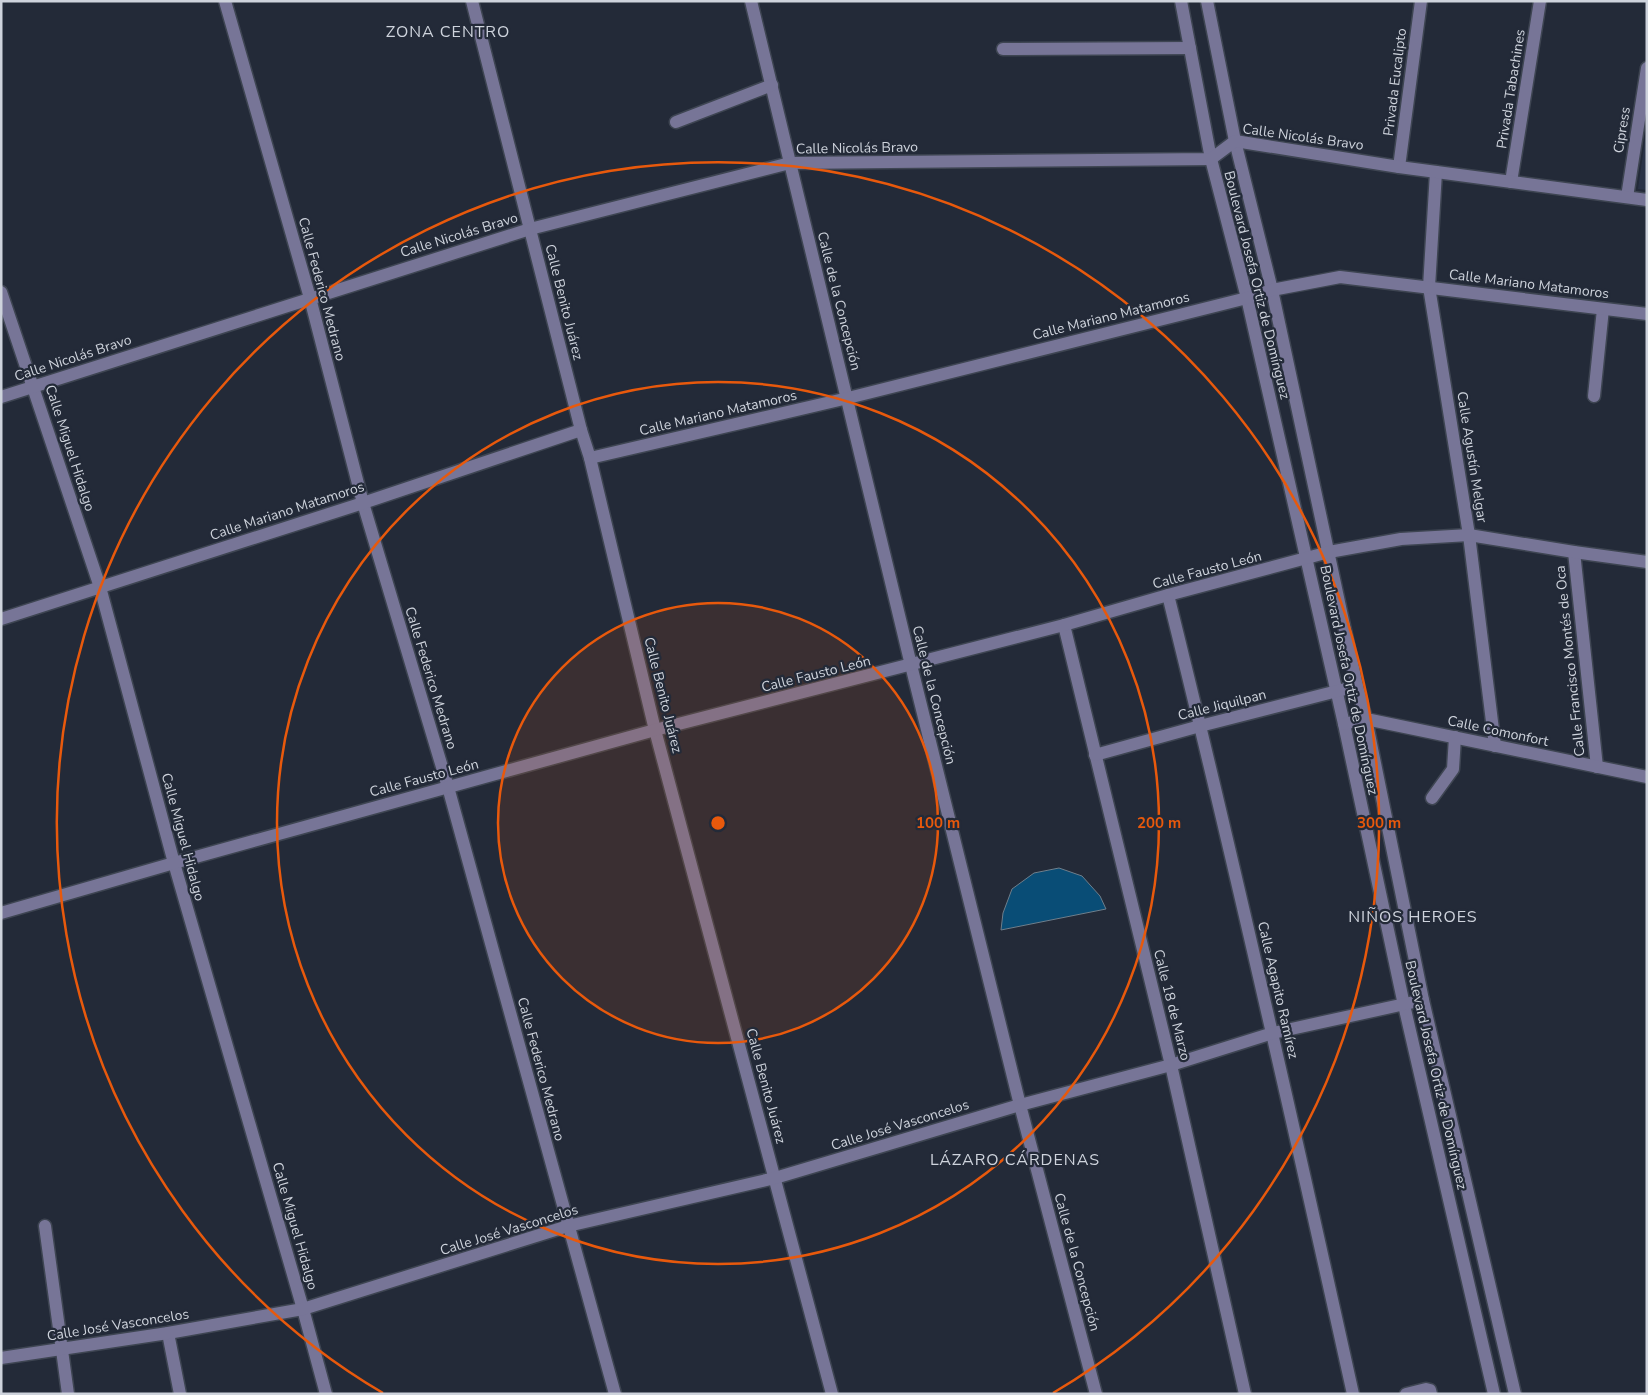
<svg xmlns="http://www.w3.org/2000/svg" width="1648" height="1395" font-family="'Nunito Sans',sans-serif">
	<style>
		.built { fill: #293246 }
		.building { fill: #094d76; stroke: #6e7e8b }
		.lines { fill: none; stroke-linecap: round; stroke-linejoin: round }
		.minor-casing { stroke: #3e4552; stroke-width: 15 }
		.minor { stroke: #777597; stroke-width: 12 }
		.ring { fill: none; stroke: #e8590c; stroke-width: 2.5 }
		.labels { text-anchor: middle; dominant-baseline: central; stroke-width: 4.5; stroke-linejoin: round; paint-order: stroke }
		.street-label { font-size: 14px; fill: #ced3dc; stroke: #232a38 }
		.quarter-label { font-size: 16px; letter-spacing: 1px; fill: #ced3dc; stroke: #232a38 }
		.centre { fill: #e8590c; stroke: #232a38; stroke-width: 2.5 }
		.ring-label { font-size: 15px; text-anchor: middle; font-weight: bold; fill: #e8590c; stroke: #232a38; stroke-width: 4.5; stroke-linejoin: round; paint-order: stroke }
	</style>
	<rect width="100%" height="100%" fill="#232a38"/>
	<polygon class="built" points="1647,126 1647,190 1638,189"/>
	<polygon class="building" points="1059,868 1082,876 1100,896 1106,909 1001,930 1003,913 1012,889 1034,873"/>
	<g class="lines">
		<defs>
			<g id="minor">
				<polyline points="225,1 310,298 363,503 448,787 615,1394"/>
				<polyline points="472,1 581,430 590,458 655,730 832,1394"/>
				<polyline points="751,1 911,665 1020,1105 1096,1394"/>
				<polyline points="1181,1 1211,159 1247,298 1344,724 1404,1005 1494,1394"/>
				<polyline points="1207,1 1235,141 1272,290 1357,686 1366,719 1423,1000 1515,1394"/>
				<polyline points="1003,49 1190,48"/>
				<polyline points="676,122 772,85"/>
				<polyline points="1399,167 1421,1"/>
				<polyline points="1436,172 1429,287 1469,535 1495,746"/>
				<polyline points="1511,182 1540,1"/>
				<polyline points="1627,197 1647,68"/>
				<polyline points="1,292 100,587 174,863 303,1309 326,1394"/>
				<polyline points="1594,396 1603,309"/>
				<polyline points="1,397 530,229 790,163 1211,159 1235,141 1399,167 1647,200"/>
				<polyline points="590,458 848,398 1247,298 1272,290 1340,277 1647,314"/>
				<polyline points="1574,552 1597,767"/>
				<path d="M1168 595C1234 860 1294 1127 1353 1394"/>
				<polyline points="1,619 363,503 581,430"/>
				<polyline points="1064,625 1171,1065 1245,1394"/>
				<polyline points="1344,724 1366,719 1647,777"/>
				<polyline points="1095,755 1200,726 1357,686"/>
				<polyline points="1432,798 1453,769 1455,737"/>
				<polyline points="1,913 174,863 655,730 1064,625 1168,595 1329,552 1401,539 1469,535 1574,552 1647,562"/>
				<polyline points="45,1226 68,1394"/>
				<polyline points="168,1333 180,1394"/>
				<polyline points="1,1358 168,1333 303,1309 568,1226 775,1178 1020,1105 1171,1065 1273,1033 1423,1000"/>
				<polyline points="1406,1394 1426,1389 1430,1390 1431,1394"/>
			</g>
		</defs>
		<use href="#minor" class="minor-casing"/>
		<use href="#minor" class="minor"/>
	</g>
	<circle cx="718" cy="823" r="220" fill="#e8590c" fill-opacity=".12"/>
	<g class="ring">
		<circle cx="718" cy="823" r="220"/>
		<circle cx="718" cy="823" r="441"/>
		<path d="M383 1393A661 661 0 1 1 1053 1393"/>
	</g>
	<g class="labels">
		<g class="street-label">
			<text transform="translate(1395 82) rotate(-83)">Privada Eucalipto</text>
			<text transform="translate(1511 89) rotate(-81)">Privada Tabachines</text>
			<text transform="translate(1622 130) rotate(-81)">Cipress</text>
			<text transform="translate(1303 137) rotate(8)">Calle Nicolás Bravo</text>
			<text transform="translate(857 148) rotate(-1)">Calle Nicolás Bravo</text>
			<text transform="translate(459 235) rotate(-17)">Calle Nicolás Bravo</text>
			<text transform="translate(1529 284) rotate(7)">Calle Mariano Matamoros</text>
			<text transform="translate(1257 285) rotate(76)">Boulevard Josefa Ortiz de Domínguez</text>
			<text transform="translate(322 289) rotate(75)">Calle Federico Medrano</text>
			<text transform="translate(839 301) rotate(76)">Calle de la Concepción</text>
			<text transform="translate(564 302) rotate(76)">Calle Benito Juárez</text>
			<text transform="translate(1111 316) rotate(-14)">Calle Mariano Matamoros</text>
			<text transform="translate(73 358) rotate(-18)">Calle Nicolás Bravo</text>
			<text transform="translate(718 413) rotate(-13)">Calle Mariano Matamoros</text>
			<text transform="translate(70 448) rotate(72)">Calle Miguel Hidalgo</text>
			<text transform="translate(1472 457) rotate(81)">Calle Agustín Melgar</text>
			<text transform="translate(287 511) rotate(-18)">Calle Mariano Matamoros</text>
			<text transform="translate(1207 570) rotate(-15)">Calle Fausto León</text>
			<text transform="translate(1570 661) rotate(-96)">Calle Francisco Montés de Oca</text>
			<text transform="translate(816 674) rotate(-14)">Calle Fausto León</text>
			<text transform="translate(431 678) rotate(73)">Calle Federico Medrano</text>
			<text transform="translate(1349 680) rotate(78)">Boulevard Josefa Ortiz de Domínguez</text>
			<text transform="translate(663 695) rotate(76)">Calle Benito Juárez</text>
			<text transform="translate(934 695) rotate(76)">Calle de la Concepción</text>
			<text transform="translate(1222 705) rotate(-14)">Calle Jiquilpan</text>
			<text transform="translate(1498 731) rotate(12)">Calle Comonfort</text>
			<text transform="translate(424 778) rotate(-15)">Calle Fausto León</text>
			<text transform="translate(183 837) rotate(75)">Calle Miguel Hidalgo</text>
			<text transform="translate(1278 990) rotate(77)">Calle Agapito Ramírez</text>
			<text transform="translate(1172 1005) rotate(76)">Calle 18 de Marzo</text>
			<text transform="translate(541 1069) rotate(75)">Calle Federico Medrano</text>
			<text transform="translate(1436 1075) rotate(77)">Boulevard Josefa Ortiz de Domínguez</text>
			<text transform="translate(766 1086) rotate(75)">Calle Benito Juárez</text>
			<text transform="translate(900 1125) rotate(-17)">Calle José Vasconcelos</text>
			<text transform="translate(295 1226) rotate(74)">Calle Miguel Hidalgo</text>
			<text transform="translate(509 1230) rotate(-17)">Calle José Vasconcelos</text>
			<text transform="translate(1077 1262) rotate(75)">Calle de la Concepción</text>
			<text transform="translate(118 1325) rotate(-9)">Calle José Vasconcelos</text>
		</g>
		<g class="quarter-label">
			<text x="448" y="32">ZONA CENTRO</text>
			<text x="1413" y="917">NIÑOS HEROES</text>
			<text x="1015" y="1160">LÁZARO CÁRDENAS</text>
		</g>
	</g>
	<circle cx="718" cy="823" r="8" class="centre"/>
	<g class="ring-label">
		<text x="938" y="828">100 m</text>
		<text x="1159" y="828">200 m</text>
		<text x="1379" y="828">300 m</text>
	</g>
	<rect width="1648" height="1395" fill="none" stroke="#ced3dc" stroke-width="5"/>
</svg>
